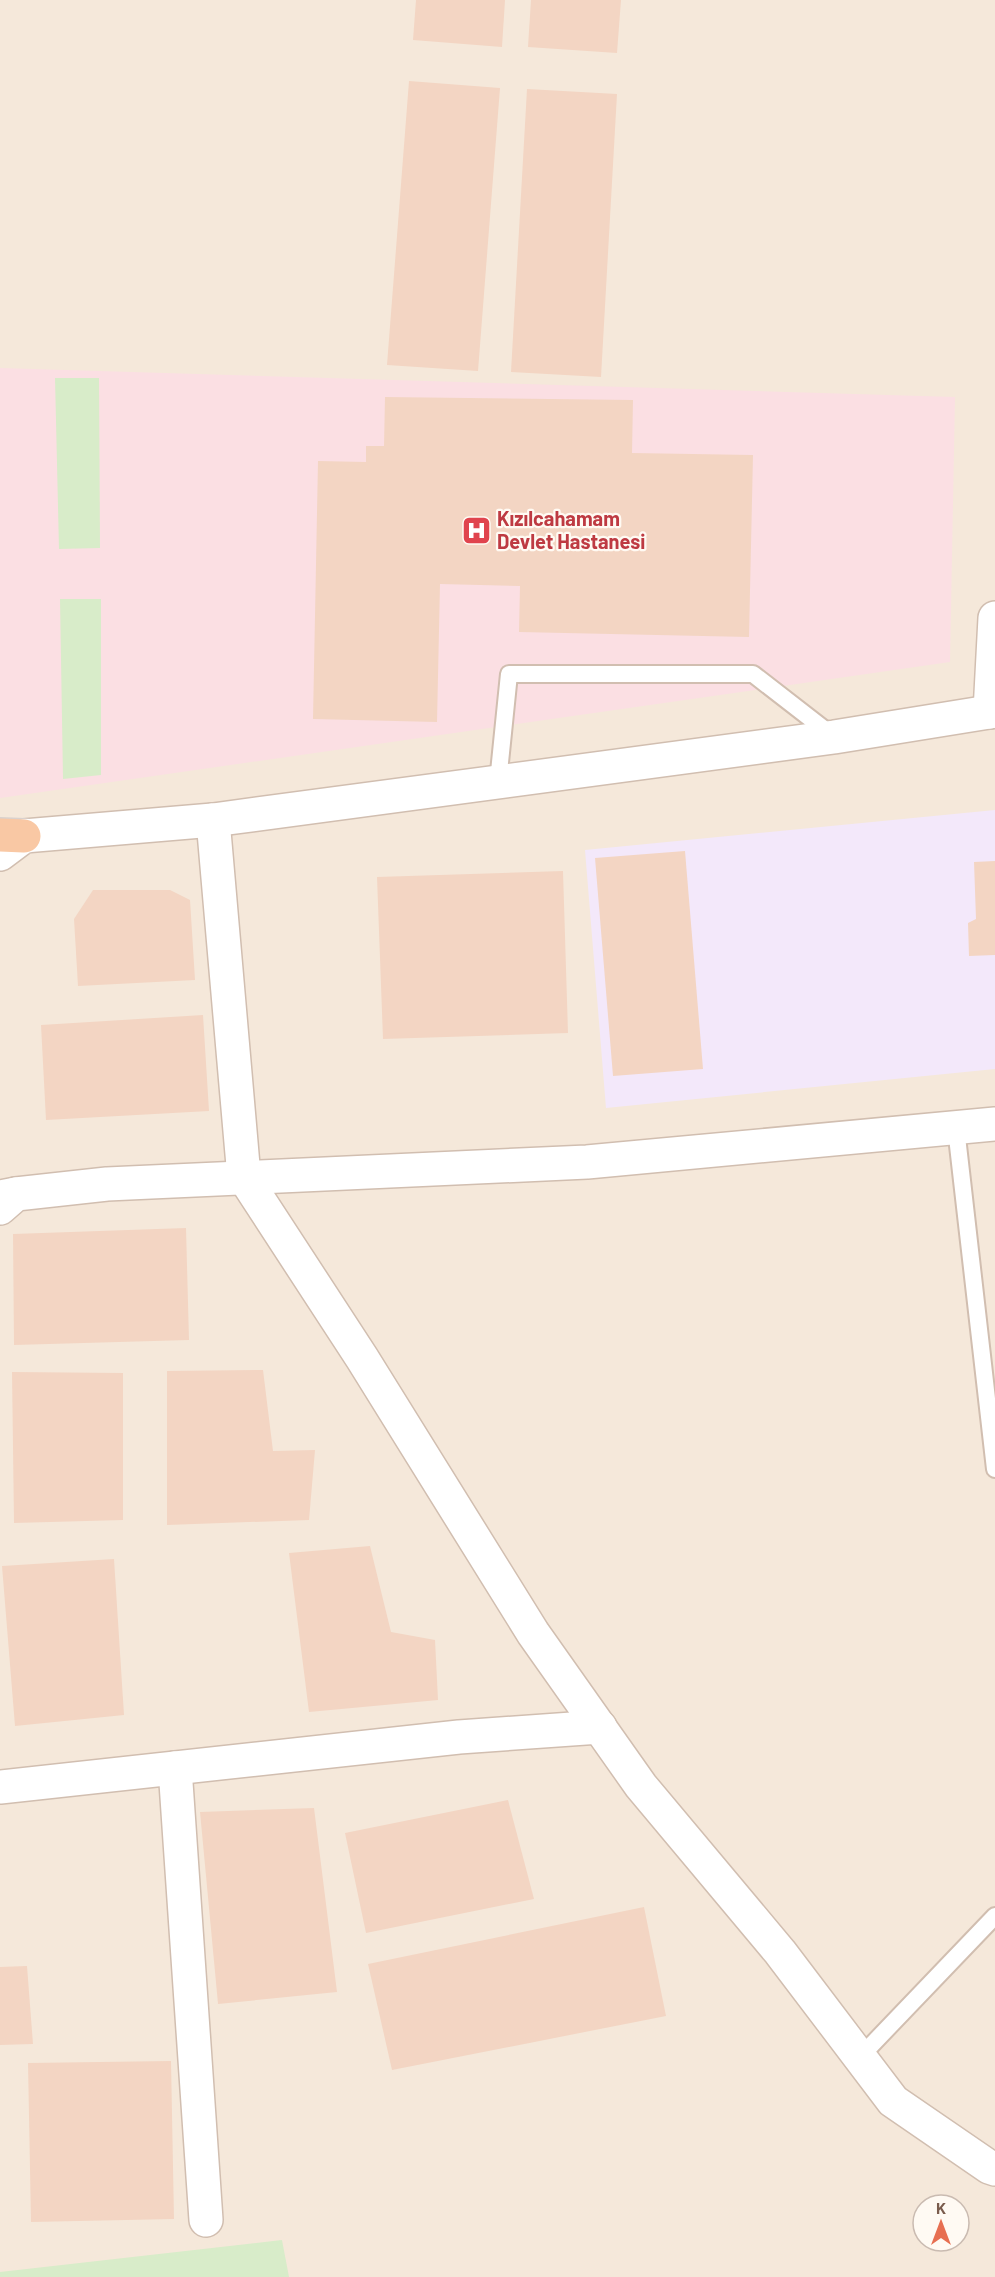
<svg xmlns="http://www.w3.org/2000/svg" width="995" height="2277" font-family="Barlow,sans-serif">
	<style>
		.residential { fill: #f5e8da; fill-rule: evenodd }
		.education { fill: #f3e8fa }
		.medical { fill: #fbdfe3 }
		.green { fill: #d8ecc9 }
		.building { fill: #f3d5c3 }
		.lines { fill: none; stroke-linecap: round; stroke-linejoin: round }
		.service-casing { stroke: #d1beb0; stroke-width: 20 }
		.minor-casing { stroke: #d1beb0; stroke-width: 36 }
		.tertiary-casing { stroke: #d1beb0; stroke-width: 36 }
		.trunk-casing { stroke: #dad1cd; stroke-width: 36 }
		.service { stroke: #fff; stroke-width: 16 }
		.minor { stroke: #fff; stroke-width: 33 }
		.tertiary { stroke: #fff; stroke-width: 33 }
		.trunk { stroke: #f9c8a4; stroke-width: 33 }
		.labels { text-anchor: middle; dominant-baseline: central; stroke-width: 4.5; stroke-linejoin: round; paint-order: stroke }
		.health-label { font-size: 20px; font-weight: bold; fill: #be3a42; stroke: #fffaf3; text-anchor: start }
	</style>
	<rect width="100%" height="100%" fill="#fdf6ec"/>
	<path class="residential" d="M0 0H995V2277H0ZM923 2205H959V2241H923Z"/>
	<polygon class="education" points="995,810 995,1069 606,1108 585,850"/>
	<polygon class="medical" points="0,368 955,397 950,662 0,798"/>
	<g class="green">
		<polygon points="55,378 99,378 100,548 59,549"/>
		<polygon points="60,599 101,599 101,775 63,779"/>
		<polygon points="282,2240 289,2277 0,2277 0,2272"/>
	</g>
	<g class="building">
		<polygon points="416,0 505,0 502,47 413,40"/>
		<polygon points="531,0 621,0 617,53 528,47"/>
		<polygon points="409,81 500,88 478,371 387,365"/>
		<polygon points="527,89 617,94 601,377 511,372"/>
		<polygon points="385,397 633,400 632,453 753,455 749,637 519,632 520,586 440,584 437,722 313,719 318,461 366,462 366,446 384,446"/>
		<polygon points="685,851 703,1069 613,1076 595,858"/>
		<polygon points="995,861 995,955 969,956 968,923 976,919 974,862"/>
		<polygon points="563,871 568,1033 383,1039 377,877"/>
		<polygon points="93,890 170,890 190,900 195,980 78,986 74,919"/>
		<polygon points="203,1015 209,1111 46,1120 41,1025"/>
		<polygon points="186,1228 189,1340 14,1345 13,1234"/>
		<polygon points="263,1370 273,1451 315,1450 309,1520 167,1525 167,1371"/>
		<polygon points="12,1372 123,1373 123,1520 14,1523"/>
		<polygon points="370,1546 391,1632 435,1640 438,1700 309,1712 289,1553"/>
		<polygon points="114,1559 124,1715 15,1726 2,1566"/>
		<polygon points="508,1800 534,1899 366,1933 345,1833"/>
		<polygon points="314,1808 337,1992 218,2004 200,1812"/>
		<polygon points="644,1907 666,2016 392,2070 368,1964"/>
		<polygon points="27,1966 33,2044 0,2045 0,1967"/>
		<polygon points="171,2061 174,2219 31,2222 28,2063"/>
	</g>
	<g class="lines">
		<defs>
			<g id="service">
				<polyline points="498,782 509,674 753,674 833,736"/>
				<polyline points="956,1128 995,1469"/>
				<polyline points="860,2057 995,1916"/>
			</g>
			<g id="minor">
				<polyline points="990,712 995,618"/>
				<polyline points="213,820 244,1177 362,1358 533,1633 641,1786 780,1952 893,2101 989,2167 995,2169"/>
				<polyline points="0,1208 16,1194 107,1184 587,1162 995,1124"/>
				<polyline points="175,1768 206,2220"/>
				<polyline points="0,1787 459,1737 600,1727"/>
			</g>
			<g id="tertiary">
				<polyline points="0,854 24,836 213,820 834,737 995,711"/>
				<polyline points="0,1197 16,1194"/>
			</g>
			<polyline id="trunk" points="0,835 24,836"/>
		</defs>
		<use href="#service" class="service-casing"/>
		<use href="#minor" class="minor-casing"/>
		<use href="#tertiary" class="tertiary-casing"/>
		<use href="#trunk" class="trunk-casing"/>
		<use href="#service" class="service"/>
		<use href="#minor" class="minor"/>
		<use href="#tertiary" class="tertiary"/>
		<use href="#trunk" class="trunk"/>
	</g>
	<defs>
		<symbol id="hospital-square" viewBox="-11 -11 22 22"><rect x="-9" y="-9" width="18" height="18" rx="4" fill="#e0444e" stroke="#fffaf3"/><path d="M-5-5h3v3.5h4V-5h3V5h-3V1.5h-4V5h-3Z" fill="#fff"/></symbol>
	</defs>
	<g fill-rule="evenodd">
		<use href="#hospital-square" x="460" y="514" width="33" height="33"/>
	</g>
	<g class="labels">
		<g class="health-label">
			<text x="497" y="518">Kızılcahamam<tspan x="497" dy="23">Devlet Hastanesi</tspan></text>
		</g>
	</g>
	<g transform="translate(941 2223)"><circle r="28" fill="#fffaf3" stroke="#cabbb1" stroke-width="1.5"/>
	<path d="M0-4.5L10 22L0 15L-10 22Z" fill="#e76f51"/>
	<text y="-9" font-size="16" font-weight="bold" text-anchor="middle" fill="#7a5c4d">K</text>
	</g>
</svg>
